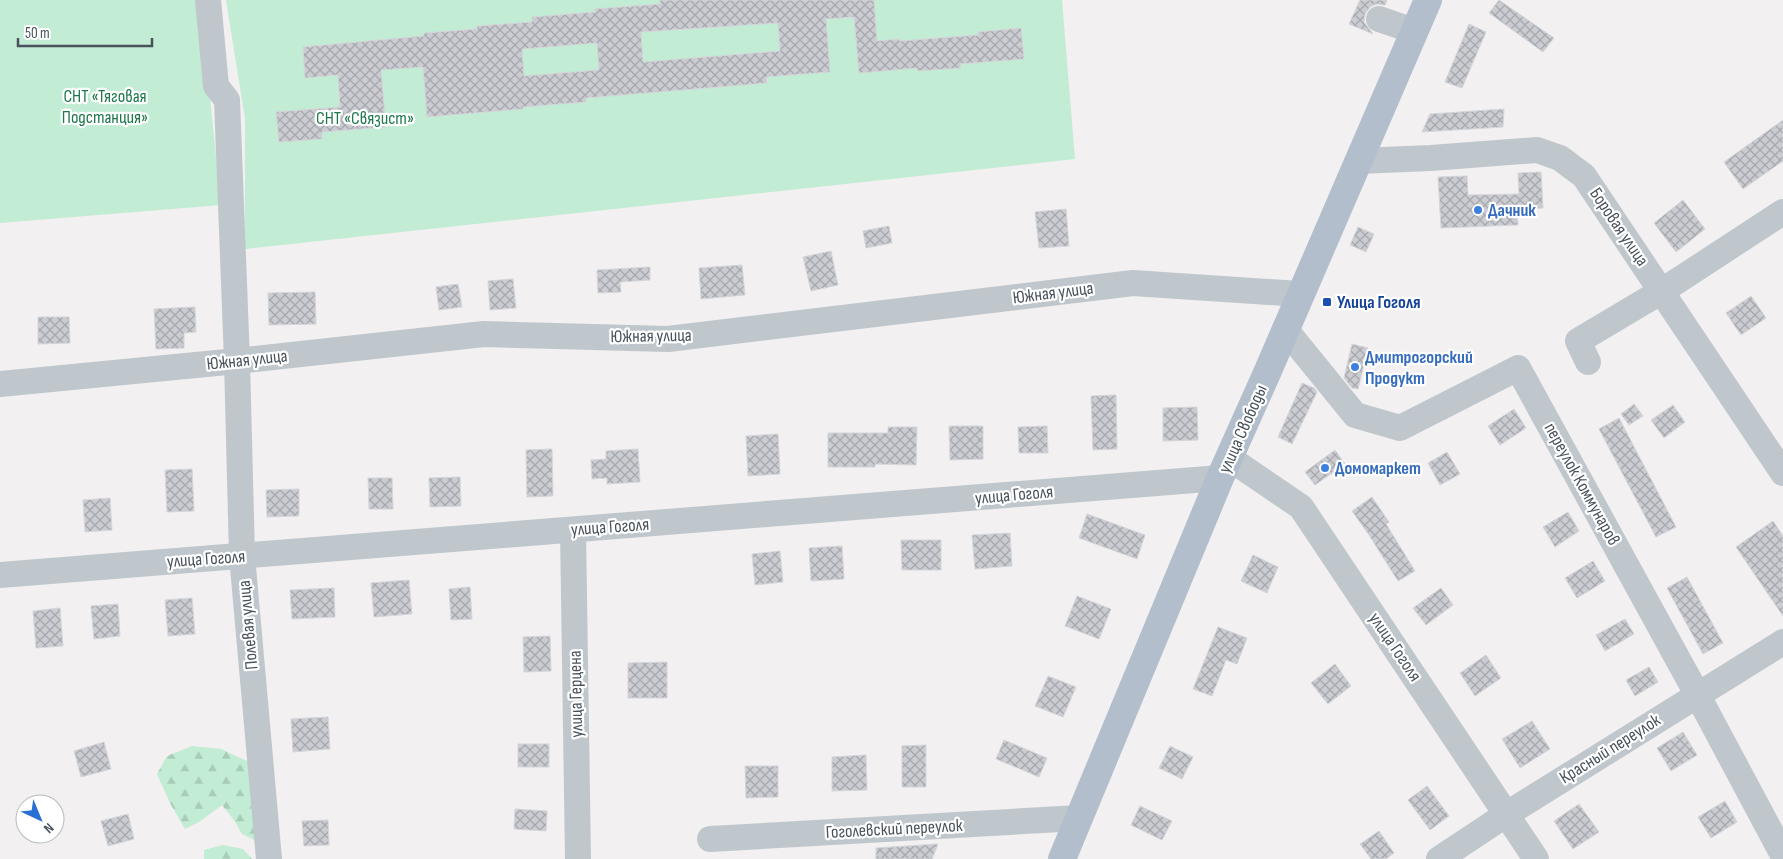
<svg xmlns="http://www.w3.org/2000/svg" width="1783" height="859" font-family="'Sofia Sans Condensed',sans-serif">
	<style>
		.forest { fill: url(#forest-firs) }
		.garden { fill: #c2ecd3 }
		.building { fill: url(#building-cross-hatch); stroke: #d4d6da; fill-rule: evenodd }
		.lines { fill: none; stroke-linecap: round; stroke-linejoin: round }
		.minor { stroke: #bfc7cd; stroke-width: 26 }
		.major { stroke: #b2becc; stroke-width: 28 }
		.shop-dot { fill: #3f7fe0; stroke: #fff; stroke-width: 2 }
		.transit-dot { fill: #1a4fb4; stroke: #fff; stroke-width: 2 }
		.labels { text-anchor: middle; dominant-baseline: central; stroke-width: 4.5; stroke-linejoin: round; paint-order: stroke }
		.park-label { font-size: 18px; fill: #1f784d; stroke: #fff }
		.shop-label { font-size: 18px; font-weight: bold; fill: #366cbe; stroke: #fff; text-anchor: start }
		.street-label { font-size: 18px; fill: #49525c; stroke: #fff }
		.transit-label { font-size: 18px; font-weight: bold; fill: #164399; stroke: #fff; text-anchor: start }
	</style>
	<defs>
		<pattern id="forest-firs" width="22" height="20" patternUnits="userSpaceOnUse" patternTransform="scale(1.25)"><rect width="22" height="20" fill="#c2ecd3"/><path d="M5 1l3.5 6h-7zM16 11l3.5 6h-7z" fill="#a8ccb8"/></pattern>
		<pattern id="building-cross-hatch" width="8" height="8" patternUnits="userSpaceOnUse" patternTransform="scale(1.25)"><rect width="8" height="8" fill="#caccd2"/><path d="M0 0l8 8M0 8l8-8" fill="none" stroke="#a6a8ae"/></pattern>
	</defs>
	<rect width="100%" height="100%" fill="#f2f0f0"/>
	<g class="forest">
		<polygon points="192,746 221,749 249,762 256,841 242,834 234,820 222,805 199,822 185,829 170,803 157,774 167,756"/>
		<polygon points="223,845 243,849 252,859 204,859 204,850"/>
	</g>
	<g class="garden">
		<polygon points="0,0 200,0 221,205 0,223"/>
		<polygon points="226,0 1062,0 1075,159 245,249 245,119"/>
	</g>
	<g class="building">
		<path d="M660 0H874L877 41 899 39 900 41 978 35V32L1021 28 1024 59 960 64 961 68 917 71V68L859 73 854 17 826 19 830 72 766 77 767 83 586 98V102L523 107V109L427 117 423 67 381 70 386 127 322 132V139L279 142 276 112 340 107 338 75 305 78 303 47 424 36V33L477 29V26L532 22V17L595 12V9L660 4ZM778 23 780 51 643 62 641 32ZM597 43 599 70 524 76 522 49Z"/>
		<polygon points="1360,0 1387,0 1385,5 1376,4 1370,7 1365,14 1364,22 1373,34 1349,24"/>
		<polygon points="1499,0 1554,38 1543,52 1489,13"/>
		<polygon points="1469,24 1486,32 1462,88 1445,82"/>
		<polygon points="1504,109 1503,127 1422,132 1430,114"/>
		<polygon points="1783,120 1783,161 1743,189 1724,162"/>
		<polygon points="1541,172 1543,208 1517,210 1518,225 1441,228 1438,177 1467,176 1468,195 1519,194 1518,173"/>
		<polygon points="1683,200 1705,229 1676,252 1654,223"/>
		<polygon points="1066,209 1069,246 1039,248 1035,212"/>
		<polygon points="889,226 892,243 866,248 863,231"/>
		<polygon points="1358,227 1374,234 1366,252 1350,245"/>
		<polygon points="831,251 838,285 811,291 803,257"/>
		<polygon points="742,265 745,295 701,299 699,268"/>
		<polygon points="650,267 650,280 620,282 621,292 598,293 597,270"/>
		<polygon points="513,279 516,308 490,310 488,281"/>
		<polygon points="458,284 462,307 439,310 436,287"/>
		<polygon points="315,292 316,324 269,325 268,293"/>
		<polygon points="1751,296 1766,318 1741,335 1726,313"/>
		<polygon points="195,307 196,332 184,333 184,348 156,349 154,309"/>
		<polygon points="38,317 69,317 70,343 38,344"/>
		<polygon points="1352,344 1368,348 1358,389 1352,388 1344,378"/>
		<polygon points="1302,383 1314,388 1317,392 1292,444 1278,437"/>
		<polygon points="1116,395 1117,449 1093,450 1091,396"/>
		<polygon points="1634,404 1643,416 1629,425 1621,414"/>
		<polygon points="1673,405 1685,422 1664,438 1651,420"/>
		<polygon points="1197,407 1198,440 1163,441 1163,408"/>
		<polygon points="1514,409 1526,428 1500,445 1488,426"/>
		<polygon points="1619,418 1676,527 1656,537 1599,429"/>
		<polygon points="949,426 983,426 983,459 950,460"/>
		<polygon points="1047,426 1048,453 1019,453 1018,427"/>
		<polygon points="888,427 917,427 916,465 875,464 875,467 828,467 828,433 888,433"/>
		<polygon points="778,434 780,474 748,476 746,436"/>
		<polygon points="552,449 553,496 527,497 526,450"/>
		<polygon points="638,449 640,482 607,484 607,478 592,479 591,460 606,459 606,451"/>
		<polygon points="1335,450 1345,464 1315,485 1305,472"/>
		<polygon points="1447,452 1460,474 1440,485 1428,463"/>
		<polygon points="192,469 194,511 167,512 165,470"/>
		<polygon points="460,477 461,506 430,507 429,478"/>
		<polygon points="368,478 392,478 393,509 369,509"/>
		<polygon points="299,489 299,516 267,517 266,490"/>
		<polygon points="1372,497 1389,522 1386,524 1415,571 1398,581 1369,535 1352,511"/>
		<polygon points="110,498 112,530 85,532 83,500"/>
		<polygon points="1568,512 1579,531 1555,547 1543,527"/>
		<polygon points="1087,514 1145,535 1137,559 1079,538"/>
		<polygon points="1773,521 1783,536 1783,616 1736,547"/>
		<polygon points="1010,533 1012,566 975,569 972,535"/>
		<polygon points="901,540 941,540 941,570 902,570"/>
		<polygon points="842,546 844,579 811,581 809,548"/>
		<polygon points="780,551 783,582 755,585 752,554"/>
		<polygon points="1253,555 1278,567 1267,593 1241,581"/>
		<polygon points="1593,561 1605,581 1577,598 1565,578"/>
		<polygon points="1687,577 1723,643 1703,654 1667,588"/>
		<polygon points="409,580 412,614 374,617 371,583"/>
		<polygon points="470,587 472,619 451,620 449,589"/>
		<polygon points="334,588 335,617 292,619 290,590"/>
		<polygon points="1441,588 1453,605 1426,625 1413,608"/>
		<polygon points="1077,596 1111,609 1099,639 1065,626"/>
		<polygon points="192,598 195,634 168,636 165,600"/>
		<polygon points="118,604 120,636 94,639 91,606"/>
		<polygon points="60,608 63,646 36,648 33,611"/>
		<polygon points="1625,619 1634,634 1605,651 1596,635"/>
		<polygon points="1218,627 1247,638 1237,664 1226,660 1212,696 1193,689"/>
		<polygon points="550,636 551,671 524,672 523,637"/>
		<polygon points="1486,655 1501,678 1475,696 1460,673"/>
		<polygon points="667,662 667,698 628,698 628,663"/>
		<polygon points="1335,664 1351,686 1328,704 1311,683"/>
		<polygon points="1649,667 1658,682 1635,696 1626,680"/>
		<polygon points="1048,676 1076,687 1063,717 1035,706"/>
		<polygon points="328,717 330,749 293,752 291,719"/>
		<polygon points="1532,721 1550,749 1520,768 1502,739"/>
		<polygon points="1683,732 1697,755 1671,771 1657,748"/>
		<polygon points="1004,740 1047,758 1039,777 996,759"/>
		<polygon points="104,742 111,769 81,777 74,751"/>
		<rect x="518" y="744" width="31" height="23"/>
		<polygon points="926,745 926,787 902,787 902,746"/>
		<polygon points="1170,746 1193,757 1182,779 1159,768"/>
		<polygon points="866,755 867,790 832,791 832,757"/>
		<polygon points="745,766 778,766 778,797 746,798"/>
		<polygon points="1427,786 1449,816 1430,830 1408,800"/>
		<polygon points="1725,801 1737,822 1711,838 1698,817"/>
		<polygon points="1579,804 1599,832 1573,849 1554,821"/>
		<polygon points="1140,806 1172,821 1162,840 1131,825"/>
		<polygon points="515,809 547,811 546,831 514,829"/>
		<polygon points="128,814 134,839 108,846 101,821"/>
		<polygon points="328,820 329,845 304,846 302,821"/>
		<polygon points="1379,831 1394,853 1386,859 1371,859 1360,844"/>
		<polygon points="938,844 932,859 876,859 876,848"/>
	</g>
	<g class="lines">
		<g class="minor">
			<polyline points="208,0 216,86 227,100 237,361 242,556 269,859"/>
			<polyline points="1379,19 1414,31"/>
			<polyline points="1358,161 1431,158 1537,150 1560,158 1584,176 1783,473"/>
			<polyline points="1285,329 1355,415 1400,428 1518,368 1697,694 1783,855"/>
			<polyline points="1588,362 1578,341 1662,291 1783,212"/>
			<polyline points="0,384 237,361 484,334 668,339 1133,283 1300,294"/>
			<polyline points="1229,458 1301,507 1536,859"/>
			<polyline points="573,530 578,859"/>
			<polyline points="0,575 1220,478"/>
			<polyline points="710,839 1079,818"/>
			<polyline points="1439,859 1507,814 1783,642"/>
		</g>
		<polyline class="major" points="1062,859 1220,478 1267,373 1428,0"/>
	</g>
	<g class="shop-dot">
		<circle cx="1478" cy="210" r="5"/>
		<circle cx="1355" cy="367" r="5"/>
		<circle cx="1325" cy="468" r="5"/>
	</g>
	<rect class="transit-dot" x="1322" y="297" width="10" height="10" rx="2.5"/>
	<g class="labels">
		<g class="park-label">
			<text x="105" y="96">СНТ «Тяговая<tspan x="105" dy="21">Подстанция»</tspan></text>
			<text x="365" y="118">СНТ «Связист»</text>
		</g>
		<g class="shop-label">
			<text x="1488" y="210">Дачник</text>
			<text x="1365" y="357">Дмитрогорский<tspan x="1365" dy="21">Продукт</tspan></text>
			<text x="1335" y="468">Домомаркет</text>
		</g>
		<g class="street-label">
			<text transform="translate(1619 227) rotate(56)">Боровая улица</text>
			<text transform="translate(1053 293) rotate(-7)">Южная улица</text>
			<text transform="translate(651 336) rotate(-1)">Южная улица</text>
			<text transform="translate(247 360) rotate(-6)">Южная улица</text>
			<text transform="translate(1243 429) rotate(-66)">улица Свободы</text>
			<text transform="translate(1582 484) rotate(61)">переулок Коммунаров</text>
			<text transform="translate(1014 495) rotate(-5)">улица Гоголя</text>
			<text transform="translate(610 527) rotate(-4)">улица Гоголя</text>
			<text transform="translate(206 559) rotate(-4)">улица Гоголя</text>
			<text transform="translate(248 625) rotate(-95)">Полевая улица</text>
			<text transform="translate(1395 647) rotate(56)">улица Гоголя</text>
			<text transform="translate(576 694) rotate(-91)">улица Герцена</text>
			<text transform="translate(1610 749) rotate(-32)">Красный переулок</text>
			<text transform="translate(894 829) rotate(-3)">Гоголевский переулок</text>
		</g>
		<g class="transit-label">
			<text x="1337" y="302">Улица Гоголя</text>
		</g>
	</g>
	<g transform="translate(40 819) rotate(136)"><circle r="24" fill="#ffffff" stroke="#b6babe"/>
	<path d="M0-4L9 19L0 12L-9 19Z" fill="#2870d4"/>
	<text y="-8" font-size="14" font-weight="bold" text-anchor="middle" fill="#49525c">N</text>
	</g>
	<path d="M18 38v8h134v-8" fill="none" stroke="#49525c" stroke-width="2.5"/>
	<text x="25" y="38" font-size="15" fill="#49525c" stroke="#ffffff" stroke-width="4" paint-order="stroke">50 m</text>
</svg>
